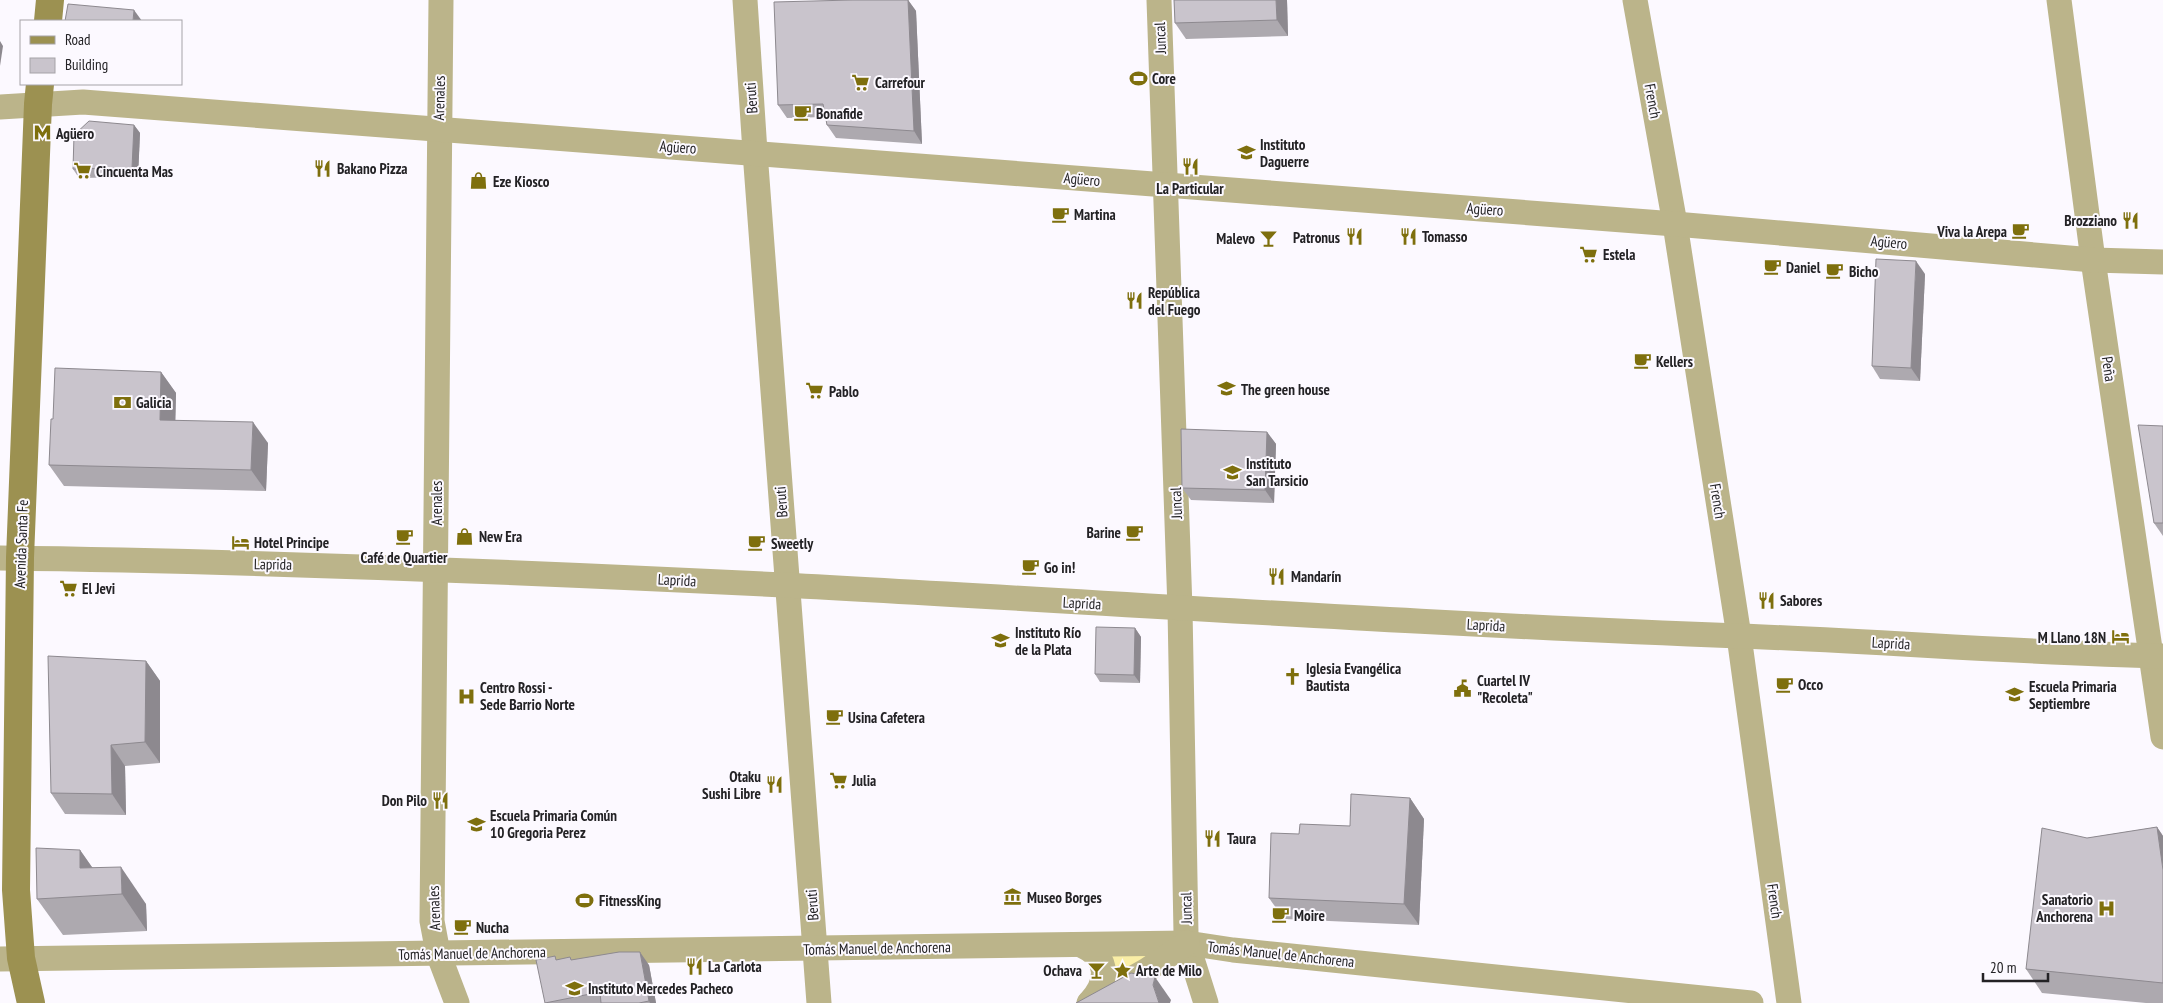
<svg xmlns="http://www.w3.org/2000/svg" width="2163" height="1003" font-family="'PT Sans Narrow',sans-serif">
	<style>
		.green { fill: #faeea6 }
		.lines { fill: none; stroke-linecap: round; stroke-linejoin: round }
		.minor { stroke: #bbb48a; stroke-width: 25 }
		.secondary { stroke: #9c9151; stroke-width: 28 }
		.wall { fill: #ada9af }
		.shaded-wall { fill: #8d898f }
		.building { fill: #c9c4cc; stroke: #8d898f }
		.labels { text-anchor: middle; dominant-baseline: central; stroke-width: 4; stroke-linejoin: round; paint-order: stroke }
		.street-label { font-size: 15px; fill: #232225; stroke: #fcf9ff }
		.poi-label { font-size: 15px; font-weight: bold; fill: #232225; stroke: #fcf9ff; text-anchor: start }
	</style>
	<rect width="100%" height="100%" fill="#fcf9ff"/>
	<polygon class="green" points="1166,951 1106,984 1101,952"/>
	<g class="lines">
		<g class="minor">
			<polyline points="441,0 432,921 438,953 457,1003"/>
			<polyline points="745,0 755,152 819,1003"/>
			<polyline points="1159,0 1180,609 1186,933 1187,943 1206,1003"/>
			<polyline points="1635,0 1675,224 1739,636 1789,1003"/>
			<polyline points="2059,0 2093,260 2163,737"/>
			<polyline points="0,107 83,102 1675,224 2093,260 2163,262"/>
			<path d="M0 558C261 561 522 572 783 585 1102 602 1420 624 1739 636 1880 641 2022 653 2163 656"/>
			<path d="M1083 946C1110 958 1108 983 1090 1002"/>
			<polyline points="0,959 1187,943 1233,950 1751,1003"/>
			<polyline points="1089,1003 1147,970 1187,943"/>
		</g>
		<g class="secondary">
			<polyline points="48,21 50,0"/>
			<polyline points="31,1003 21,958 16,890 20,558 38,104 40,84"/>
		</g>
	</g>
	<g class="wall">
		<polygon points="852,0 908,0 916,11 922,144 836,138 827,125 826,117 787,118 778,105"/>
		<polygon points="1174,0 1287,0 1288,36 1186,39 1175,23"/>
		<polygon points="134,125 140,133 138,177 79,178 73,169"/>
		<polygon points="1925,274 1920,381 1880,379 1872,366"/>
		<polygon points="161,372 176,393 175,420 268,443 266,491 64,486 49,465"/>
		<polygon points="2163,426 2163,536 2154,523"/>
		<polygon points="1267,432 1276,444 1274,503 1191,500 1182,488"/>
		<polygon points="1135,628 1141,637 1140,683 1100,682 1095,674"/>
		<polygon points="146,661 160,681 160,763 125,766 126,815 65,814 51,793"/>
		<polygon points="1410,798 1424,819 1419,925 1284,919 1269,898 1350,826"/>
		<polygon points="2157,827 2163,836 2163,1003 2146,1003 2042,993 2026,969 2087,838"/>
		<polygon points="80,850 92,867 146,904 147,931 63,935 37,899"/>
		<polygon points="570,957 572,960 649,965 656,1003 545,1003 558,960"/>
	</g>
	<g class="shaded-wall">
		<polygon points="908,0 916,11 922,144 914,131"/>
		<polygon points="1276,0 1287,0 1288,36 1277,20"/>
		<polygon points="134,10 142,21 133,21"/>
		<polygon points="0,41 3,46 0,66"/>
		<polygon points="134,125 140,133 138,177 132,168"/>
		<polygon points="1916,261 1925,274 1920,381 1911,368"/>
		<polygon points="161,372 176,393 175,441 160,420"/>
		<polygon points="253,422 268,443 266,491 251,470"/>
		<polygon points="1267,432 1276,444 1274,503 1265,490"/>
		<polygon points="1135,628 1141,637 1140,683 1134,675"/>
		<polygon points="146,661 160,681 160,763 145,742"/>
		<polygon points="111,745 125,766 126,815 112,794"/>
		<polygon points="1410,798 1424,819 1419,925 1404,904"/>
		<polygon points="2157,827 2163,836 2163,870"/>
		<polygon points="80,850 105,886 80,868"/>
		<polygon points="121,867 146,904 147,931 122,894"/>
		<polygon points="640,952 649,965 656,1003 650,1003 649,1001"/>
		<polygon points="1155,977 1171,1000 1170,1003 1159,1003 1153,985"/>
	</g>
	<g class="building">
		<polygon points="852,0 908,0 914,131 827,125 823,104 778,105 774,2"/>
		<polygon points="1174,0 1276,0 1277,20 1175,23"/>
		<polygon points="68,4 134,10 133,21 65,21"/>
		<polygon points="89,121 134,125 132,168 73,169 74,135"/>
		<polygon points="1876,259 1916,261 1911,368 1872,366"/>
		<polygon points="55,368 161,372 160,420 253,422 251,470 49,465 51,419 53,419"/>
		<polygon points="2138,425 2163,426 2163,523 2154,523"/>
		<polygon points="1181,429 1267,432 1265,490 1182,488"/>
		<polygon points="1096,627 1135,628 1134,675 1095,674"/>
		<polygon points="48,656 146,661 145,742 111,745 112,794 51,793"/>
		<polygon points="1351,794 1410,798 1404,904 1269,898 1271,833 1299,834 1300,824 1350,826"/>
		<polygon points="2157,827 2163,870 2163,983 2026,969 2042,828 2087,838"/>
		<polygon points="36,848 80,850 80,868 121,867 122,894 37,899"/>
		<polygon points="619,952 640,952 649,1001 639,1003 601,1003 600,992 545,1003 536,960 555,956 556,960 570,957 571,960"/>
		<polygon points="1131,973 1155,977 1153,985 1159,1003 1076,1003"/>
	</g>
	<defs>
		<symbol id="stadium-bare" viewBox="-9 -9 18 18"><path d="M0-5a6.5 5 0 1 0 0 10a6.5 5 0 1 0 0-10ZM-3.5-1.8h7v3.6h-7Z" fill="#7e6f0d" stroke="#fcf9ff" stroke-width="2.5" paint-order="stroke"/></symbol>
		<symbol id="supermarket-bare" viewBox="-9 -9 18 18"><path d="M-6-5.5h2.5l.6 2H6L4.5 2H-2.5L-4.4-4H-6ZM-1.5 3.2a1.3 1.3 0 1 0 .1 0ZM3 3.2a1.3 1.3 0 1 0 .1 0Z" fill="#7e6f0d" stroke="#fcf9ff" stroke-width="2.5" paint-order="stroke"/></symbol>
		<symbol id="cafe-bare" viewBox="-9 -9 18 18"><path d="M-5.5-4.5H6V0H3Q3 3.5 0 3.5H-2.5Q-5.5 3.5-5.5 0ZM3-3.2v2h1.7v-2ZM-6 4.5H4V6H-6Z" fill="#7e6f0d" stroke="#fcf9ff" stroke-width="2.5" paint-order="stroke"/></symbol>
		<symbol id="metro-bare" viewBox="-9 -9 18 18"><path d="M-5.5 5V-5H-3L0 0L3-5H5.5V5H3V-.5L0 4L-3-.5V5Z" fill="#7e6f0d" stroke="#fcf9ff" stroke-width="2.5" paint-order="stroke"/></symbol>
		<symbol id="university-bare" viewBox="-9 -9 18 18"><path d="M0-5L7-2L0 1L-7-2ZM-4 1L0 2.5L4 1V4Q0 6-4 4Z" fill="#7e6f0d" stroke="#fcf9ff" stroke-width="2.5" paint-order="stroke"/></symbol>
		<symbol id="restaurant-bare" viewBox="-9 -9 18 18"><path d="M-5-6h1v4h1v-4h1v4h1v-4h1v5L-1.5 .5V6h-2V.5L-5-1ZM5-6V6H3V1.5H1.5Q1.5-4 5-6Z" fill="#7e6f0d" stroke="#fcf9ff" stroke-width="2.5" paint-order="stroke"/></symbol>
		<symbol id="shop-bare" viewBox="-9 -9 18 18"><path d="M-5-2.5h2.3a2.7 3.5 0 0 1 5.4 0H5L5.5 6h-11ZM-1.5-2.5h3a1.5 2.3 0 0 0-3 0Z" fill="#7e6f0d" stroke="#fcf9ff" stroke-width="2.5" paint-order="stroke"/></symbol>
		<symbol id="bar-bare" viewBox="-9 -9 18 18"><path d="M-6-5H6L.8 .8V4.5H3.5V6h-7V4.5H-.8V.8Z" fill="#7e6f0d" stroke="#fcf9ff" stroke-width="2.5" paint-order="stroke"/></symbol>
		<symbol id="school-bare" viewBox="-9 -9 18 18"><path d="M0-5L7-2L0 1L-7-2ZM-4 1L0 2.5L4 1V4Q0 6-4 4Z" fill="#7e6f0d" stroke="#fcf9ff" stroke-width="2.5" paint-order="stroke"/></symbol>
		<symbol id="bank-bare" viewBox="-9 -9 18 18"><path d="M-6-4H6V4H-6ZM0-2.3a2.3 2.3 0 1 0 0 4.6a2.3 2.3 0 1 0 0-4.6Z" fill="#7e6f0d" stroke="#fcf9ff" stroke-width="2.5" paint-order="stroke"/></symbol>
		<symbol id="hotel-bare" viewBox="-9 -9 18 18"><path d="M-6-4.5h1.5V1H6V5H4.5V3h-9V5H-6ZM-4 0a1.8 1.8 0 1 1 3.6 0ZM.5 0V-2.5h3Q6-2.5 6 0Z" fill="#7e6f0d" stroke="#fcf9ff" stroke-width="2.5" paint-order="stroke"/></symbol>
		<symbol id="church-bare" viewBox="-9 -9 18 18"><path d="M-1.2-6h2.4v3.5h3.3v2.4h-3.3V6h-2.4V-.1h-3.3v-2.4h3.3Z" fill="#7e6f0d" stroke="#fcf9ff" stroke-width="2.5" paint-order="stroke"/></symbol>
		<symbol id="civic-bare" viewBox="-9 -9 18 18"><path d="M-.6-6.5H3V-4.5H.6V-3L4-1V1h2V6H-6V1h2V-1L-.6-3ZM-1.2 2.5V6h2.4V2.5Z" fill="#7e6f0d" stroke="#fcf9ff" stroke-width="2.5" paint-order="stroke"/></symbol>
		<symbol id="hospital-bare" viewBox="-9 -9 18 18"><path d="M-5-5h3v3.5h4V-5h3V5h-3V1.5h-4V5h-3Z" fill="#7e6f0d" stroke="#fcf9ff" stroke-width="2.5" paint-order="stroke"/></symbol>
		<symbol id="museum-bare" viewBox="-9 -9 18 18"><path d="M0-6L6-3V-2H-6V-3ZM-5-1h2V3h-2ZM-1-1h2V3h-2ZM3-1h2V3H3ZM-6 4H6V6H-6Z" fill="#7e6f0d" stroke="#fcf9ff" stroke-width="2.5" paint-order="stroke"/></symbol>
		<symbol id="sight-bare" viewBox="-9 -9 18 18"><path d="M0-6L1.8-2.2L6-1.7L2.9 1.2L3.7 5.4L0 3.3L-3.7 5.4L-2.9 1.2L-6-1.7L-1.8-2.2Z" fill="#7e6f0d" stroke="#fcf9ff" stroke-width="2.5" paint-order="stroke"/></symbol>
	</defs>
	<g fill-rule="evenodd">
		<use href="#stadium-bare" x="1126" y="66" width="25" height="25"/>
		<use href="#supermarket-bare" x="848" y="70" width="25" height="25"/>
		<use href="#cafe-bare" x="790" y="100" width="25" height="25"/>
		<use href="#metro-bare" x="30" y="120" width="25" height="25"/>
		<use href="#university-bare" x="1234" y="140" width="25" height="25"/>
		<use href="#restaurant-bare" x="1178" y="154" width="25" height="25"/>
		<use href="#restaurant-bare" x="310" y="156" width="25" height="25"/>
		<use href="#supermarket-bare" x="70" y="158" width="25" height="25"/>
		<use href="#shop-bare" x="466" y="168" width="25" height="25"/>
		<use href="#cafe-bare" x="1048" y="202" width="25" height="25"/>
		<use href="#restaurant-bare" x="2118" y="208" width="25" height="25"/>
		<use href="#cafe-bare" x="2008" y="218" width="25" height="25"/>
		<use href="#restaurant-bare" x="1396" y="224" width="25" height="25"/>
		<use href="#restaurant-bare" x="1342" y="224" width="25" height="25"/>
		<use href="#bar-bare" x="1256" y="226" width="25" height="25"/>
		<use href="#supermarket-bare" x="1576" y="242" width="25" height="25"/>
		<use href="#cafe-bare" x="1760" y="254" width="25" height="25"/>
		<use href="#cafe-bare" x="1822" y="258" width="25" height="25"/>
		<use href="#restaurant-bare" x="1122" y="288" width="25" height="25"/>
		<use href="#cafe-bare" x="1630" y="348" width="25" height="25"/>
		<use href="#school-bare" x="1214" y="376" width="25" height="25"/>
		<use href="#supermarket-bare" x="802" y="378" width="25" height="25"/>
		<use href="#bank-bare" x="110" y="390" width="25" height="25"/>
		<use href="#school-bare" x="1220" y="460" width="25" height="25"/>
		<use href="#cafe-bare" x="1122" y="520" width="25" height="25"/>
		<use href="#cafe-bare" x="392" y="524" width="25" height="25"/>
		<use href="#shop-bare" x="452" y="524" width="25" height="25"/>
		<use href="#hotel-bare" x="228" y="530" width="25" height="25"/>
		<use href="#cafe-bare" x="744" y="530" width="25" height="25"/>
		<use href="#cafe-bare" x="1018" y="554" width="25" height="25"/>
		<use href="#restaurant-bare" x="1264" y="564" width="25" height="25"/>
		<use href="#supermarket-bare" x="56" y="576" width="25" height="25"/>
		<use href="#restaurant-bare" x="1754" y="588" width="25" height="25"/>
		<use href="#hotel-bare" x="2108" y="624" width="25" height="25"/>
		<use href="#school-bare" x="988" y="628" width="25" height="25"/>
		<use href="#church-bare" x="1280" y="664" width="25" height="25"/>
		<use href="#cafe-bare" x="1772" y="672" width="25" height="25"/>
		<use href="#civic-bare" x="1450" y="676" width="25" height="25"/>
		<use href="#school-bare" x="2002" y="682" width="25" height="25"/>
		<use href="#hospital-bare" x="454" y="684" width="25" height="25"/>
		<use href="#cafe-bare" x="822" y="704" width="25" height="25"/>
		<use href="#supermarket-bare" x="826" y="768" width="25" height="25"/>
		<use href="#restaurant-bare" x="762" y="772" width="25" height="25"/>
		<use href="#restaurant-bare" x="428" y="788" width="25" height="25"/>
		<use href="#school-bare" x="464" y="812" width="25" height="25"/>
		<use href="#restaurant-bare" x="1200" y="826" width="25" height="25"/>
		<use href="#museum-bare" x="1000" y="884" width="25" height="25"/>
		<use href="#stadium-bare" x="572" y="888" width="25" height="25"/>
		<use href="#hospital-bare" x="2094" y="896" width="25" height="25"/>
		<use href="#cafe-bare" x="1268" y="902" width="25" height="25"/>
		<use href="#cafe-bare" x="450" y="914" width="25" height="25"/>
		<use href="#restaurant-bare" x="682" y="954" width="25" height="25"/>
		<use href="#bar-bare" x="1084" y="958" width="25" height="25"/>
		<use href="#sight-bare" x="1110" y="958" width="25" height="25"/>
		<use href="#school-bare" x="562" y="976" width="25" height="25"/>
	</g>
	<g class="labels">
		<g class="street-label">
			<text transform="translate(1160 38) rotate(-92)">Juncal</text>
			<text transform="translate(439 98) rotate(-89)">Arenales</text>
			<text transform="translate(751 98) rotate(-94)">Beruti</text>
			<text transform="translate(1653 101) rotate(80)">French</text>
			<text transform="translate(678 147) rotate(4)">Agüero</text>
			<text transform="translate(1082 179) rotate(5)">Agüero</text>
			<text transform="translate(1485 209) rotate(4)">Agüero</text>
			<text transform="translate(1889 242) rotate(5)">Agüero</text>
			<text transform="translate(2109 369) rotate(82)">Peña</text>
			<text transform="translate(1718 501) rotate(81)">French</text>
			<text transform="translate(781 502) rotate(-94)">Beruti</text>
			<text transform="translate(436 503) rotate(-90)">Arenales</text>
			<text transform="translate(1176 503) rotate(-92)">Juncal</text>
			<text transform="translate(21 544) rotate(-88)">Avenida Santa Fe</text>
			<text transform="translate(273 564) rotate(1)">Laprida</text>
			<text transform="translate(677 580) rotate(3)">Laprida</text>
			<text transform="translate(1082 603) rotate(3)">Laprida</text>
			<text transform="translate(1486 625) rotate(3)">Laprida</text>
			<text transform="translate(1891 643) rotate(3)">Laprida</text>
			<text transform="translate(1775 901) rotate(82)">French</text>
			<text transform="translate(812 905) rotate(-94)">Beruti</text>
			<text transform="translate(434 908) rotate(-92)">Arenales</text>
			<text transform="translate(1186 908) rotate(-91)">Juncal</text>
			<text transform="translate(877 948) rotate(-1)">Tomás Manuel de Anchorena</text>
			<text transform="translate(472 953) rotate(-1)">Tomás Manuel de Anchorena</text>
			<text transform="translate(1281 954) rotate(6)">Tomás Manuel de Anchorena</text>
		</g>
		<g class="poi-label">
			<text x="1152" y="78">Core</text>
			<text x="875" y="82">Carrefour</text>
			<text x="816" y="113">Bonafide</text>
			<text x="56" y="133">Agüero</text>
			<text x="1260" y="144">Instituto<tspan x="1260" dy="17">Daguerre</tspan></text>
			<text x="337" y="168">Bakano Pizza</text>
			<text x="96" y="171">Cincuenta Mas</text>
			<text x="493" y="181">Eze Kiosco</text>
			<text x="1190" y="188" text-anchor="middle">La Particular</text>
			<text x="1074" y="214">Martina</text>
			<text x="2117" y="220" text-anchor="end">Brozziano</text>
			<text x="2007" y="231" text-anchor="end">Viva la Arepa</text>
			<text x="1422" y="236">Tomasso</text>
			<text x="1340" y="237" text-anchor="end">Patronus</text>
			<text x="1255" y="238" text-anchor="end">Malevo</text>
			<text x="1603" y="254">Estela</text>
			<text x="1786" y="267">Daniel</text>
			<text x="1849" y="271">Bicho</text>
			<text x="1148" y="292">República<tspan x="1148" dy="17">del Fuego</tspan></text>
			<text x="1656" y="361">Kellers</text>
			<text x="1241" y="389">The green house</text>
			<text x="829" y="391">Pablo</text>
			<text x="136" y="402">Galicia</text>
			<text x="1246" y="463">Instituto<tspan x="1246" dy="17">San Tarsicio</tspan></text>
			<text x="1121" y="532" text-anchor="end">Barine</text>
			<text x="479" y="536">New Era</text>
			<text x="254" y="542">Hotel Principe</text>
			<text x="771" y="543">Sweetly</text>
			<text x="404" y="557" text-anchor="middle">Café de Quartier</text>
			<text x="1044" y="567">Go in!</text>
			<text x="1291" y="576">Mandarín</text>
			<text x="82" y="588">El Jevi</text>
			<text x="1780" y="600">Sabores</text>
			<text x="1015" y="632">Instituto Río<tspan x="1015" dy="17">de la Plata</tspan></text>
			<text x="2106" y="637" text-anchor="end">M Llano 18N</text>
			<text x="1306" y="668">Iglesia Evangélica<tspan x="1306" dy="17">Bautista</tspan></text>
			<text x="1477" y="680">Cuartel IV<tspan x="1477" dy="17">"Recoleta"</tspan></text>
			<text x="1798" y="684">Occo</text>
			<text x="2029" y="686">Escuela Primaria<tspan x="2029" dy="17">Septiembre</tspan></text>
			<text x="480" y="687">Centro Rossi -<tspan x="480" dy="17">Sede Barrio Norte</tspan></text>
			<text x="848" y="717">Usina Cafetera</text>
			<text x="761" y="776" text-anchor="end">Otaku<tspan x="761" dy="17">Sushi Libre</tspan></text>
			<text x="852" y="780">Julia</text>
			<text x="427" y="800" text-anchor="end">Don Pilo</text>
			<text x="490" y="815">Escuela Primaria Común<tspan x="490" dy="17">10 Gregoria Perez</tspan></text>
			<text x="1227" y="838">Taura</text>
			<text x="1027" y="897">Museo Borges</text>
			<text x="2093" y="899" text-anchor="end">Sanatorio<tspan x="2093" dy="17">Anchorena</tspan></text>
			<text x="599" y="900">FitnessKing</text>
			<text x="1294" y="915">Moire</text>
			<text x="476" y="927">Nucha</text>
			<text x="708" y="966">La Carlota</text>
			<text x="1082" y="970" text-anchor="end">Ochava</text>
			<text x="1136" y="970">Arte de Milo</text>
			<text x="588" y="988">Instituto Mercedes Pacheco</text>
		</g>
	</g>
	<rect x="20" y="20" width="162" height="65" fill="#fcf9ff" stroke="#a5a3a8"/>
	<rect x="30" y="36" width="25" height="8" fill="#9c9151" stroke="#a5a3a8"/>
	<text x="65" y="45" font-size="15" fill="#232225">Road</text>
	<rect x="30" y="58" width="25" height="15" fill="#c9c4cc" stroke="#a5a3a8"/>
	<text x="65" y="70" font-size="15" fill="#232225">Building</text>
	<path d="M1983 973v8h65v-8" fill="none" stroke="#232225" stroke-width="2.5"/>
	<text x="1990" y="973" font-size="15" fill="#232225" stroke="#fcf9ff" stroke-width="4" paint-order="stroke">20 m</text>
</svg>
